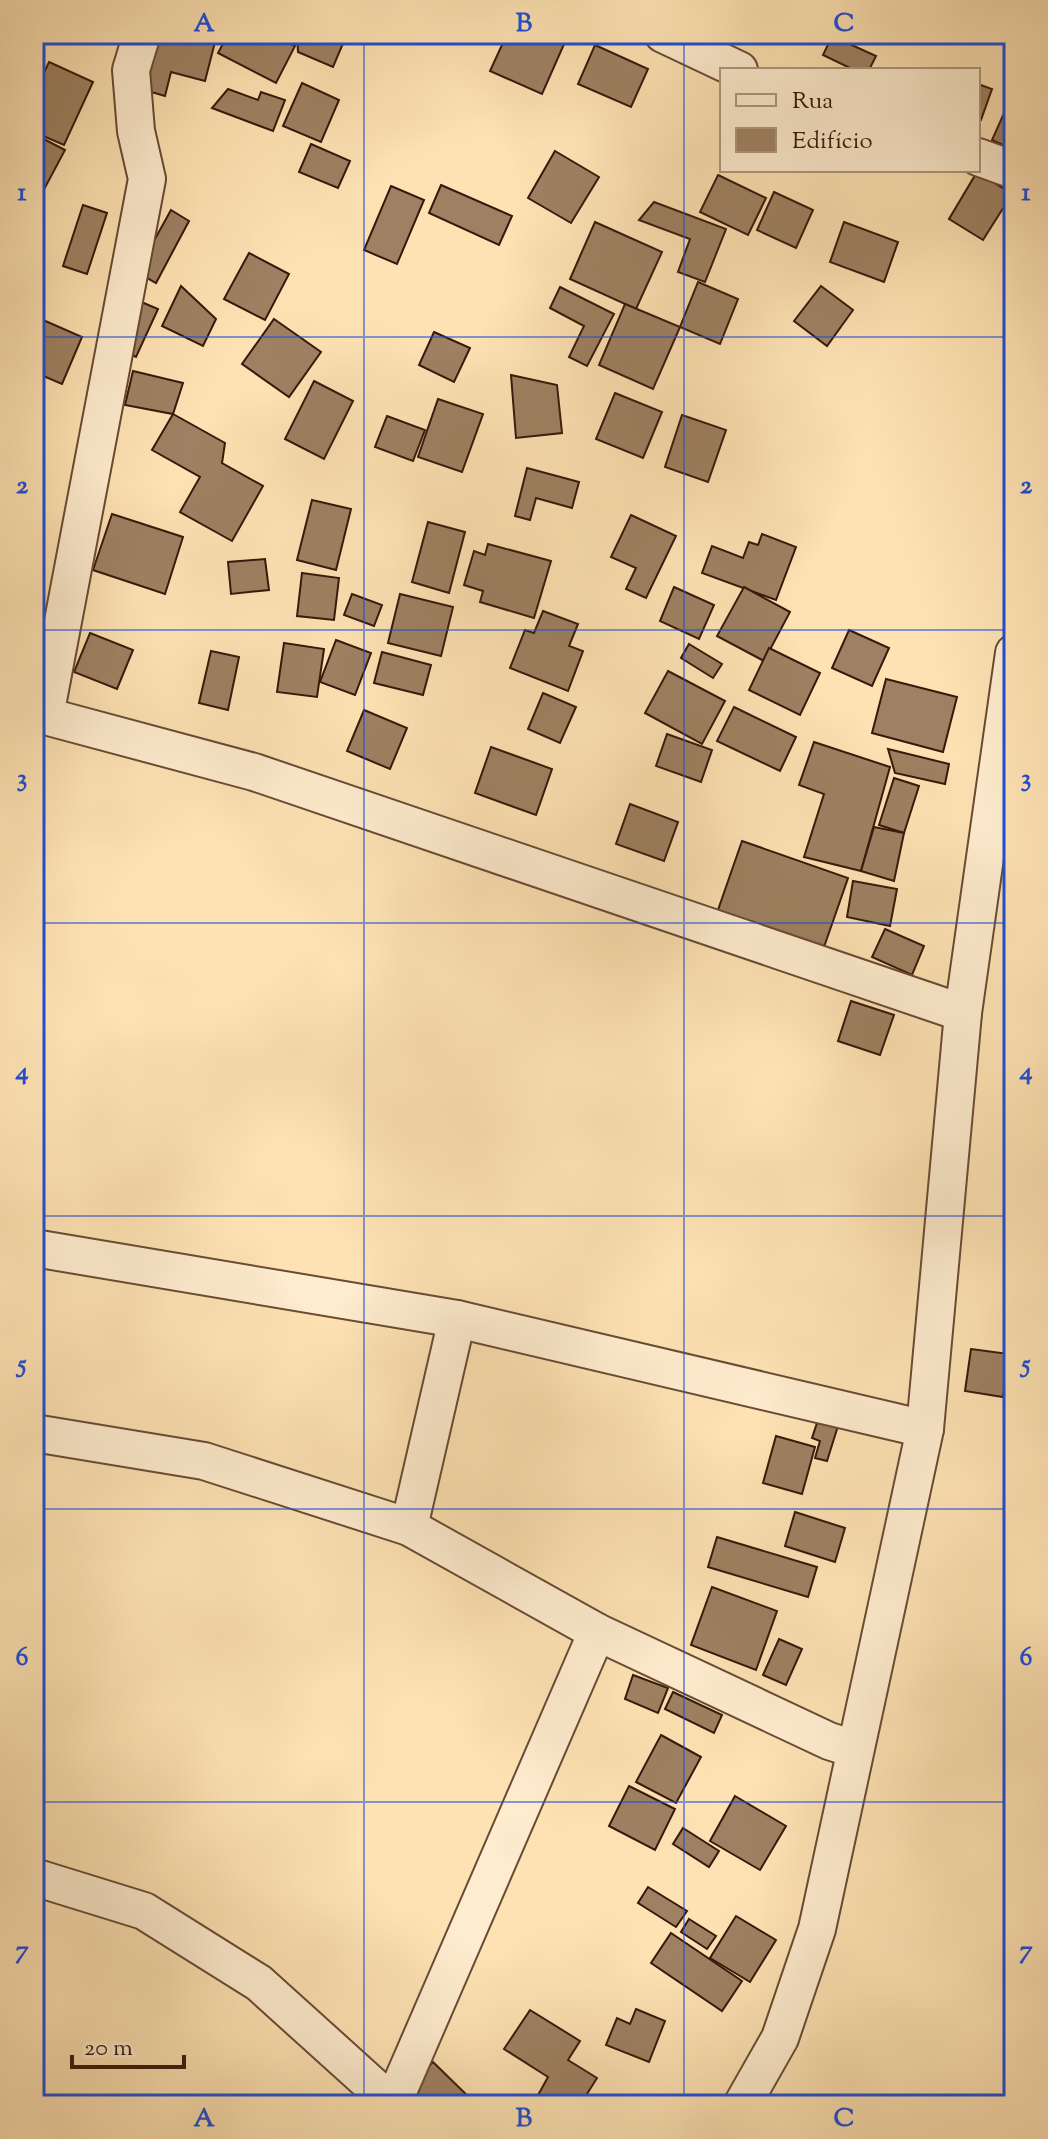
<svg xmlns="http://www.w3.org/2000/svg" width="1048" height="2139" font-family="'Sorts Mill Goudy',serif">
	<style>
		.building { fill: #9e8162; stroke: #37180a; stroke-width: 2 }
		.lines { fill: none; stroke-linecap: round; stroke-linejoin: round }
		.minor-casing { stroke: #694a34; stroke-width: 40 }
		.minor { stroke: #feecce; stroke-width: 36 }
		.grid { fill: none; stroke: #1d4ed8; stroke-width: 2; stroke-opacity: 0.55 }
		.neatline { fill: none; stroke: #1d4ed8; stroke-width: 3 }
		.grid-label { font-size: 26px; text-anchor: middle; font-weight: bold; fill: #1d4ed8 }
	</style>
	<rect width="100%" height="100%" fill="#fee2b3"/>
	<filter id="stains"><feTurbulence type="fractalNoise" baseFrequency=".0025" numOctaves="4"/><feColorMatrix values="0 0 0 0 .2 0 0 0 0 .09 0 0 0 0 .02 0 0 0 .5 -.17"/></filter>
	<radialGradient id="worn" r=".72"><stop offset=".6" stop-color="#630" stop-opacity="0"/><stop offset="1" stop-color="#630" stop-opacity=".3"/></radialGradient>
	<g class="building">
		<polygon points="155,34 183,34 215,42 205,81 171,72 165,96 141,89"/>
		<polygon points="228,34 272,34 295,46 276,83 218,53"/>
		<polygon points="347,34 333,67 298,52 297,34"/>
		<polygon points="507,34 548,34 565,42 542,94 490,71"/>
		<polygon points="832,36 876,56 869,70 854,70 823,55"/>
		<polygon points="595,45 648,69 631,107 578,84"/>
		<polygon points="49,62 93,82 64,145 34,132 34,94"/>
		<polygon points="302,83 339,100 321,142 283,126"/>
		<polygon points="978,84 992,89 981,120 978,119"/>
		<polygon points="228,89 258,100 261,92 285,100 273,131 212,108"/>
		<polygon points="1014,91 1014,150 992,140"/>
		<polygon points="34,134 65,150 40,197 34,194"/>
		<polygon points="311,144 350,161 338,188 299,172"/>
		<polygon points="555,151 599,177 571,223 528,198"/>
		<polygon points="977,172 1012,194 983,240 949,219"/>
		<polygon points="718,175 766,198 748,235 700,212"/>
		<polygon points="441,185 512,216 499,245 429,213"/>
		<polygon points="391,186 424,200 397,264 364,250"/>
		<polygon points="774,192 813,210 796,248 757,230"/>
		<polygon points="654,202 726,229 705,282 678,272 690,239 639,220"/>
		<polygon points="83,205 107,213 87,274 63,266"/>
		<polygon points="171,210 189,221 156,283 125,265 142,232 155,239"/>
		<polygon points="595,222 662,252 636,309 570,279"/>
		<polygon points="844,222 898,242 884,282 830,262"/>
		<polygon points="249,253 289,274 265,320 224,299"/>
		<polygon points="698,282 738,299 720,344 680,327"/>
		<polygon points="181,286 216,319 203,346 162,326"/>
		<polygon points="821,286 853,310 827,346 794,321"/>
		<polygon points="560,287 614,314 587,366 569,357 584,326 550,308"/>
		<polygon points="139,301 158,309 136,357 117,348"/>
		<polygon points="625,304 680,327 653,389 599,365"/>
		<polygon points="34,316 82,337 62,384 34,372"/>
		<polygon points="274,319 321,352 289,397 242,364"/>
		<polygon points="434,332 470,348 454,382 419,365"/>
		<polygon points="133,371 183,383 173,414 125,405"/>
		<polygon points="511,375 557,385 562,433 516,438"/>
		<polygon points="314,381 353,401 324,459 285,439"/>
		<polygon points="615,393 662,412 643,458 596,439"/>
		<polygon points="438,399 483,414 462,472 418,457"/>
		<polygon points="173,414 225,443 222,463 263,486 232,541 180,512 200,477 152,450"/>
		<polygon points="682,415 726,430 708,482 665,467"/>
		<polygon points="387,416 425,430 413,461 375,447"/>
		<polygon points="527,468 579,482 572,508 536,498 530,520 515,516"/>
		<polygon points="312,500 351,509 336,570 297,560"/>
		<polygon points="112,514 183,537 165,594 93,570"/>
		<polygon points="631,515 676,536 646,598 626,589 636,568 611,557"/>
		<polygon points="428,522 465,532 449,593 412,582"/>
		<polygon points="762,534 796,547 776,600 702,573 712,546 743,558 749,542 758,545"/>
		<polygon points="488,544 551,561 534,618 480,602 483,591 464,585 474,551 485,555"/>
		<polygon points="265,559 269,590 231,594 228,562"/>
		<polygon points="302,573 339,578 334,620 297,616"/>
		<polygon points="674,587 714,605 699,639 660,621"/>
		<polygon points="744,587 790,612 764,661 717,636"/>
		<polygon points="352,594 382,605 374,626 344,615"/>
		<polygon points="400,594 453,607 441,656 388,643"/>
		<polygon points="543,611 578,624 569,646 583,651 568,691 510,668 525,630 534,633"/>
		<polygon points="849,630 889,648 872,686 832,668"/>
		<polygon points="90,633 133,650 117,689 74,672"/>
		<polygon points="336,640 371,653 355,695 320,682"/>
		<polygon points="284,643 324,649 317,697 277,692"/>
		<polygon points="689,644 722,664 713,678 681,658"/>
		<polygon points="769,648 820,673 800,715 749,690"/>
		<polygon points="211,651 239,657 228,710 199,703"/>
		<polygon points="382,652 431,665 423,695 374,683"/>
		<polygon points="668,671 725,701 702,744 645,713"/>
		<polygon points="886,679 957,697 943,752 872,733"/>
		<polygon points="543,693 576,707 560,743 528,729"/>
		<polygon points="734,707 796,737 780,771 717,741"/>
		<polygon points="364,710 407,728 390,769 347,751"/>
		<polygon points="667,734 712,750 701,782 656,766"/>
		<polygon points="814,742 890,767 861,871 804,857 824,794 799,785"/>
		<polygon points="491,747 552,769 536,815 475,793"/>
		<polygon points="888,749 949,764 945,784 895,773"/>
		<polygon points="894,778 919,786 904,833 879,825"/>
		<polygon points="630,804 678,822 664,861 616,844"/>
		<polygon points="874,827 904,833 894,881 861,871"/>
		<polygon points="742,841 848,878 824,947 718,910"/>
		<polygon points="853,881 897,889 890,926 847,917"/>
		<polygon points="885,929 924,946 912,975 872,957"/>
		<polygon points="851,1001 894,1015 880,1055 838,1041"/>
		<polygon points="971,1349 1009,1354 1003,1397 965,1391"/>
		<polygon points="818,1420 838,1426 827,1461 815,1458 820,1441 812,1438"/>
		<polygon points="776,1436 815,1447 802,1494 763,1483"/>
		<polygon points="795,1512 845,1528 835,1562 785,1546"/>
		<polygon points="717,1537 817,1567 808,1597 708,1567"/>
		<polygon points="712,1587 777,1611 756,1670 691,1645"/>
		<polygon points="779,1639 802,1649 786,1685 763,1675"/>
		<polygon points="633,1675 668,1688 658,1713 625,1699"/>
		<polygon points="673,1692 722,1715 714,1733 665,1709"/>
		<polygon points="661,1735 701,1757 676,1803 636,1782"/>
		<polygon points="629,1786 675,1809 655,1850 609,1826"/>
		<polygon points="735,1796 786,1826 760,1870 710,1841"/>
		<polygon points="683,1828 719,1851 709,1867 673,1844"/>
		<polygon points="648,1887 687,1911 676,1927 638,1903"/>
		<polygon points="736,1916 776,1940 750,1982 710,1958"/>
		<polygon points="689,1919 716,1936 707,1949 681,1932"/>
		<polygon points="671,1933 742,1981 722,2011 651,1963"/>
		<polygon points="636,2009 665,2021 649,2062 606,2045 617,2018 630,2024"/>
		<polygon points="530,2010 580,2041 568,2060 597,2078 580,2105 550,2105 537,2097 548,2077 504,2049"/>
		<polygon points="433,2062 475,2103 473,2105 403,2105 400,2096"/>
	</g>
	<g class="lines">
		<defs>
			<g id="minor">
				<polyline points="663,34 739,70"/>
				<polyline points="978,157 1014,170"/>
				<polyline points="34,713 254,772 963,1013"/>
				<polyline points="45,716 147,179 136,131 131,70 142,34"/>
				<polyline points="34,1248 457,1319 925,1429"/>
				<polyline points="34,1433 204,1461 409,1527 597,1632 829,1741 854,1749"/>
				<polyline points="409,1527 457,1319"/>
				<polyline points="34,1877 144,1911 259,1983 394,2105"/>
				<polyline points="393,2103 597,1632"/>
				<polyline points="742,2105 780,2038 817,1929 925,1429 963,1013 1014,653"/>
			</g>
		</defs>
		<use href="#minor" class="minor-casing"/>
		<use href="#minor" class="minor"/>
	</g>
	<path class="grid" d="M364 34V2105M684 34V2105M34 337H1014M34 630H1014M34 923H1014M34 1216H1014M34 1509H1014M34 1802H1014"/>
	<rect width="1048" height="2139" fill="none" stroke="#fee2b3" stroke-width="88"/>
	<rect x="720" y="68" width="260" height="104" fill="#feecce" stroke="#ae9780" stroke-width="2"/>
	<rect x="736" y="94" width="40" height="12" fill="#feecce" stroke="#ae9780" stroke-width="2"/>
	<text x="792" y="108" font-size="24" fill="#37180a">Rua</text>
	<rect x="736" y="128" width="40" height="24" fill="#9e8162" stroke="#ae9780" stroke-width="2"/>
	<text x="792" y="148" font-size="24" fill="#37180a">Edifício</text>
	<path d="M72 2055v12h112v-12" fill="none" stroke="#37180a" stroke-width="4"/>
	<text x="84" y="2055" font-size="24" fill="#37180a" stroke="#feecce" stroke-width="6" paint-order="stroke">20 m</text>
	<rect x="44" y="44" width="960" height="2051" class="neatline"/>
	<g class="grid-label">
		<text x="204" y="31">A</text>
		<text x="524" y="31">B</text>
		<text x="844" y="31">C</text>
		<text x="22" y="200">1</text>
		<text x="1026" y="200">1</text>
		<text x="22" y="493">2</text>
		<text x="1026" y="493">2</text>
		<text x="22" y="786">3</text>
		<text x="1026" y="786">3</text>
		<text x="22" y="1079">4</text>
		<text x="1026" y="1079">4</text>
		<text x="22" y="1372">5</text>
		<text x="1026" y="1372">5</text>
		<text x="22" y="1665">6</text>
		<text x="1026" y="1665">6</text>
		<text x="22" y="1958">7</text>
		<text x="1026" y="1958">7</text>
		<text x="204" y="2126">A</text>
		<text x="524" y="2126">B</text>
		<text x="844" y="2126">C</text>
	</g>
	<rect width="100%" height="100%" filter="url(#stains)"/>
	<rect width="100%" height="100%" fill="url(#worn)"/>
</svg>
